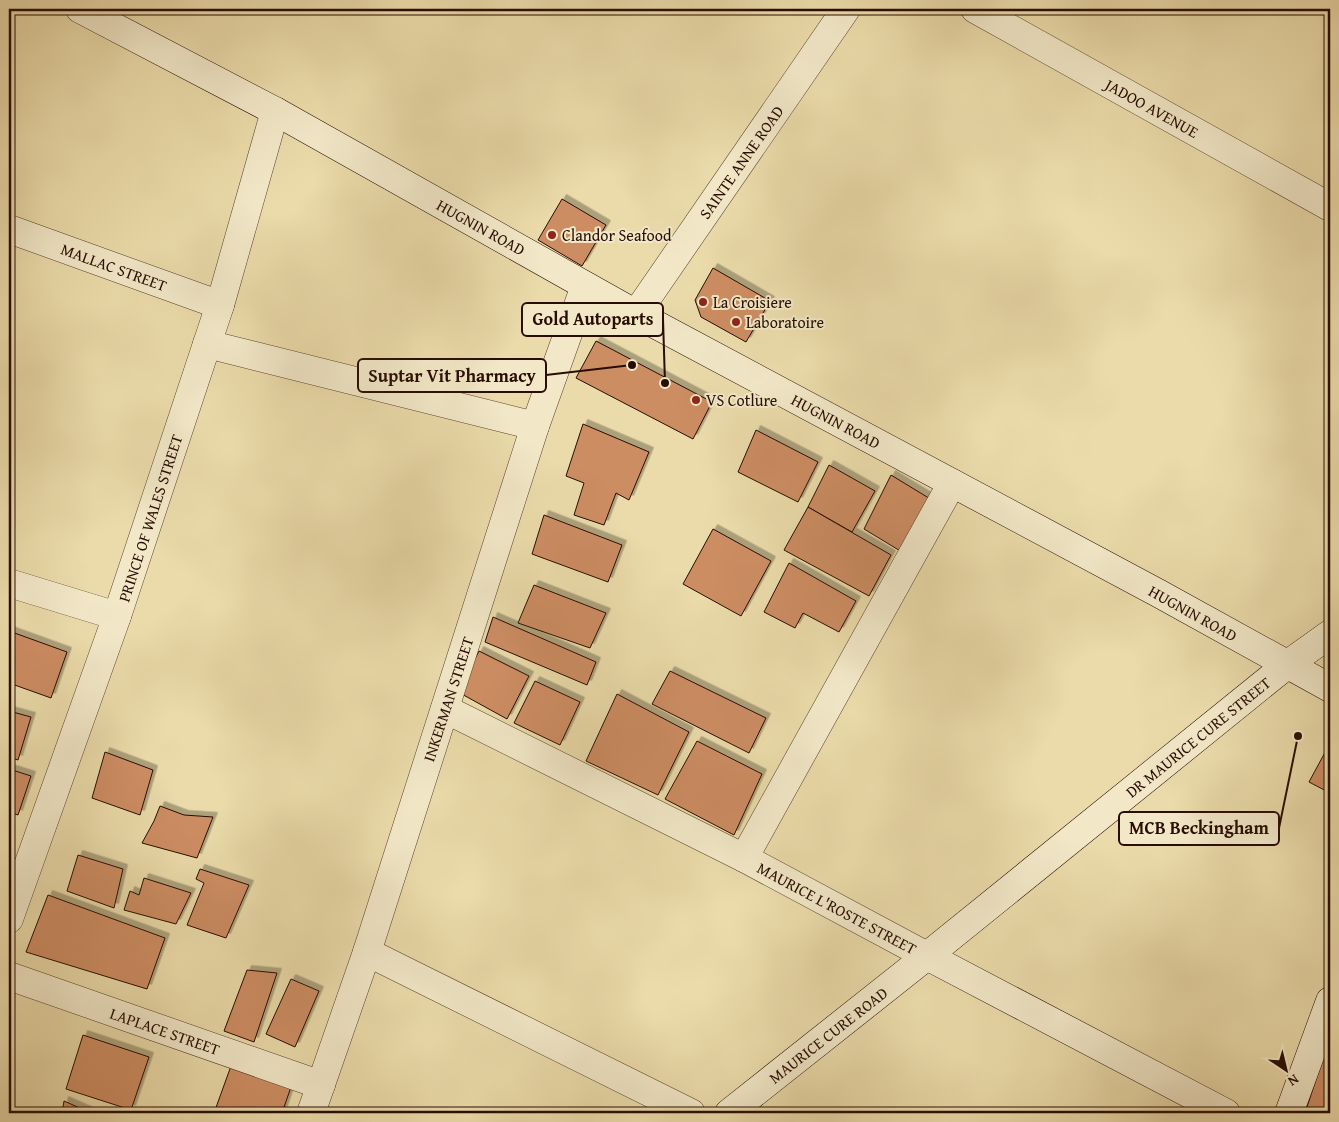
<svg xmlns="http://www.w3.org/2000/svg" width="1339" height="1122" font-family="'Gentium Book Plus',serif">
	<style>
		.building { fill: #cd8d63; stroke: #280d00; filter: url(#shadow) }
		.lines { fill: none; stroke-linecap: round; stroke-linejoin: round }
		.street-casing { stroke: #59402a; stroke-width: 29 }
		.secondary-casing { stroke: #280d00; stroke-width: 29 }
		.street { stroke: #f2e8c8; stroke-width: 28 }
		.secondary { stroke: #f2e8c8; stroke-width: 28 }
		.poi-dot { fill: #8f2418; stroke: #f2e8c8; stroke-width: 2 }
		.labels { text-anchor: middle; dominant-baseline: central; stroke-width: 4; stroke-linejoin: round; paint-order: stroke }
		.street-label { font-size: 16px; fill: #280d00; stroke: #f2e8c8 }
		.poi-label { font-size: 16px; fill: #280d00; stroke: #f2e8c8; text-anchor: start }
		.leader { fill: none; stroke: #280d00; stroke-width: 2 }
		.callout-dot { fill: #280d00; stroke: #f2e8c8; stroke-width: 2 }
		.callout { fill: #f2e8c8; stroke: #280d00; stroke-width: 2 }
		.callout-label { font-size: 18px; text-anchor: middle; font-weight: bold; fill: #280d00 }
	</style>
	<defs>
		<filter id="shadow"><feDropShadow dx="4.5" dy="-4.5" stdDeviation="0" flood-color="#0004"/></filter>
	</defs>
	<rect width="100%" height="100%" fill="#ebdbaa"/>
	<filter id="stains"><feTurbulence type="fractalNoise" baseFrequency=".004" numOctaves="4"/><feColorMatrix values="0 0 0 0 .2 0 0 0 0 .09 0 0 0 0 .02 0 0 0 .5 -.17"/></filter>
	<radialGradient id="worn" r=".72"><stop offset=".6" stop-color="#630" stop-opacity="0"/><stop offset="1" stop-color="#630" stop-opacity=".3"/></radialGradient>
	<g class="building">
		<polygon points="562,199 606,225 582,266 538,240"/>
		<polygon points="713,268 770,301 746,342 701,317 695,300"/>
		<polygon points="596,341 712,402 693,439 576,378"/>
		<polygon points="583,424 649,452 629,500 616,493 604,525 574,515 584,483 566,476"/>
		<polygon points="756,430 818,462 798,502 738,472"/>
		<polygon points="829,465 875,491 852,532 808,507"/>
		<polygon points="891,475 932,500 902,552 864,529"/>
		<polygon points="808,507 891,555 869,596 784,550"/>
		<polygon points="544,515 622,545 608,582 532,554"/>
		<polygon points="713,529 771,561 741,616 683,584"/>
		<polygon points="789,563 856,601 839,632 803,613 795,628 764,612"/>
		<polygon points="534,585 606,613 590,648 518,623"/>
		<polygon points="493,617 596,662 587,685 485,642"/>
		<polygon points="9,631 67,652 51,698 9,683"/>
		<polygon points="479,651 529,676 507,719 458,692"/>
		<polygon points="670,671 766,718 749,753 652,704"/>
		<polygon points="535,681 580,702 560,745 514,723"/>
		<polygon points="617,694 689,732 658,795 586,761"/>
		<polygon points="9,711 31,717 18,760 9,757"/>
		<polygon points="697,741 762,774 734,835 665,799"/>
		<polygon points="1329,745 1330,746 1330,793 1309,782"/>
		<polygon points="105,752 153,770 140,815 92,798"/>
		<polygon points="9,769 31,776 18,815 9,812"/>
		<polygon points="160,806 184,815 213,817 197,858 142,843 154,821"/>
		<polygon points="78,855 123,869 114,908 67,891"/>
		<polygon points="200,869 249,885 226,938 187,925 204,883 196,879"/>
		<polygon points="144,878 191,893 176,924 124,910 130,891 139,895"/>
		<polygon points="48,895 165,938 147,989 26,952"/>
		<polygon points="247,970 277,973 254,1042 224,1031"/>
		<polygon points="291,979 319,991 295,1047 266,1034"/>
		<polygon points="83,1035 149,1057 131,1110 66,1089"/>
		<polygon points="1330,1037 1330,1113 1305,1113"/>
		<polygon points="231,1066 291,1087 282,1113 214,1113"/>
		<polygon points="64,1101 91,1113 62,1113"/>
	</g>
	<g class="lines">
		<defs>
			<g id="street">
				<polyline points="975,9 1330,207"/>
				<polyline points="9,229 220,305"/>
				<polyline points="636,314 846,9"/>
				<polyline points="207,344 535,426"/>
				<polyline points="9,583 117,616"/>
				<polyline points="445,709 744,858 927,956"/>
				<polyline points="744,858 952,483"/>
				<polyline points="9,919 117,616 207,344 220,305 275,111"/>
				<polyline points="367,952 691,1113"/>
				<polyline points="9,976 321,1085"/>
				<polyline points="311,1113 367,952 535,426 585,286"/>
			</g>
			<g id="secondary">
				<polyline points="80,9 275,111 636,314 1158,593 1330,688"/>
				<polyline points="927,956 1226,1113"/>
				<polyline points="729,1113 927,956 1288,664 1330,634"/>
				<polyline points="1289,1113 1330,1001"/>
			</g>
		</defs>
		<use href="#street" class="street-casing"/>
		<use href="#secondary" class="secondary-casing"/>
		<use href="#street" class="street"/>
		<use href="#secondary" class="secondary"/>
	</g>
	<g class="poi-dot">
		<circle cx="552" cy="235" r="5"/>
		<circle cx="703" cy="302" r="5"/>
		<circle cx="736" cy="322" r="5"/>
		<circle cx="696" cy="400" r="5"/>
	</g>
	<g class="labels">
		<g class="street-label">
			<text transform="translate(1152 108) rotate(29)">JADOO AVENUE</text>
			<text transform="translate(741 162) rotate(-55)">SAINTE ANNE ROAD</text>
			<text transform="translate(481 227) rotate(29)">HUGNIN ROAD</text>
			<text transform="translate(114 267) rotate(20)">MALLAC STREET</text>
			<text transform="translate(836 421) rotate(28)">HUGNIN ROAD</text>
			<text transform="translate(150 518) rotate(-72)">PRINCE OF WALES STREET</text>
			<text transform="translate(1193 613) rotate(29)">HUGNIN ROAD</text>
			<text transform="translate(448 699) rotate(-72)">INKERMAN STREET</text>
			<text transform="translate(1198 737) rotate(-39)">DR MAURICE CURE STREET</text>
			<text transform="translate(837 908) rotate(28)">MAURICE L'ROSTE STREET</text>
			<text transform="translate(165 1031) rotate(19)">LAPLACE STREET</text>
			<text transform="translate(828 1035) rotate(-38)">MAURICE CURE ROAD</text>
		</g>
		<g class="poi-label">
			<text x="562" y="235">Clandor Seafood</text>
			<text x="713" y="302">La Croisiere</text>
			<text x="746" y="322">Laboratoire</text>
			<text x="706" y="400">VS Cotlure</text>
		</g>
	</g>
	<path class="leader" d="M665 383L663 319M632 365L546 375M1298 736L1279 828"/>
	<g class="callout-dot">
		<circle cx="665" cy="383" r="5"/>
		<circle cx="632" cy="365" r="5"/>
		<circle cx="1298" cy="736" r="5"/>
	</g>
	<g class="callout">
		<rect x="522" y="303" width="141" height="33" rx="5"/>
		<rect x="358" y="359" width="188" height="33" rx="5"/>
		<rect x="1119" y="812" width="160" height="33" rx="5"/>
	</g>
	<g class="callout-label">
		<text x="593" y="325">Gold Autoparts</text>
		<text x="452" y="382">Suptar Vit Pharmacy</text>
		<text x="1199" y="834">MCB Beckingham</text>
	</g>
	<rect width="1339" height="1122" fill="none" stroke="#ebdbaa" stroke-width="30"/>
	<rect x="10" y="10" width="1319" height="1102" fill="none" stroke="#280d00" stroke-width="2.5"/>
	<rect x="15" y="15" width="1309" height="1092" fill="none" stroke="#280d00"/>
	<g transform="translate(1286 1070) rotate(145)" stroke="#f2e8c8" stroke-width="4" paint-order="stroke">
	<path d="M0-4L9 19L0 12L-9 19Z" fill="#280d00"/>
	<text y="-8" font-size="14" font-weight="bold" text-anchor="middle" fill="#280d00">N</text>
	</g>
	<rect width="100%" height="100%" filter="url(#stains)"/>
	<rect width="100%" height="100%" fill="url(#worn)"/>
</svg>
